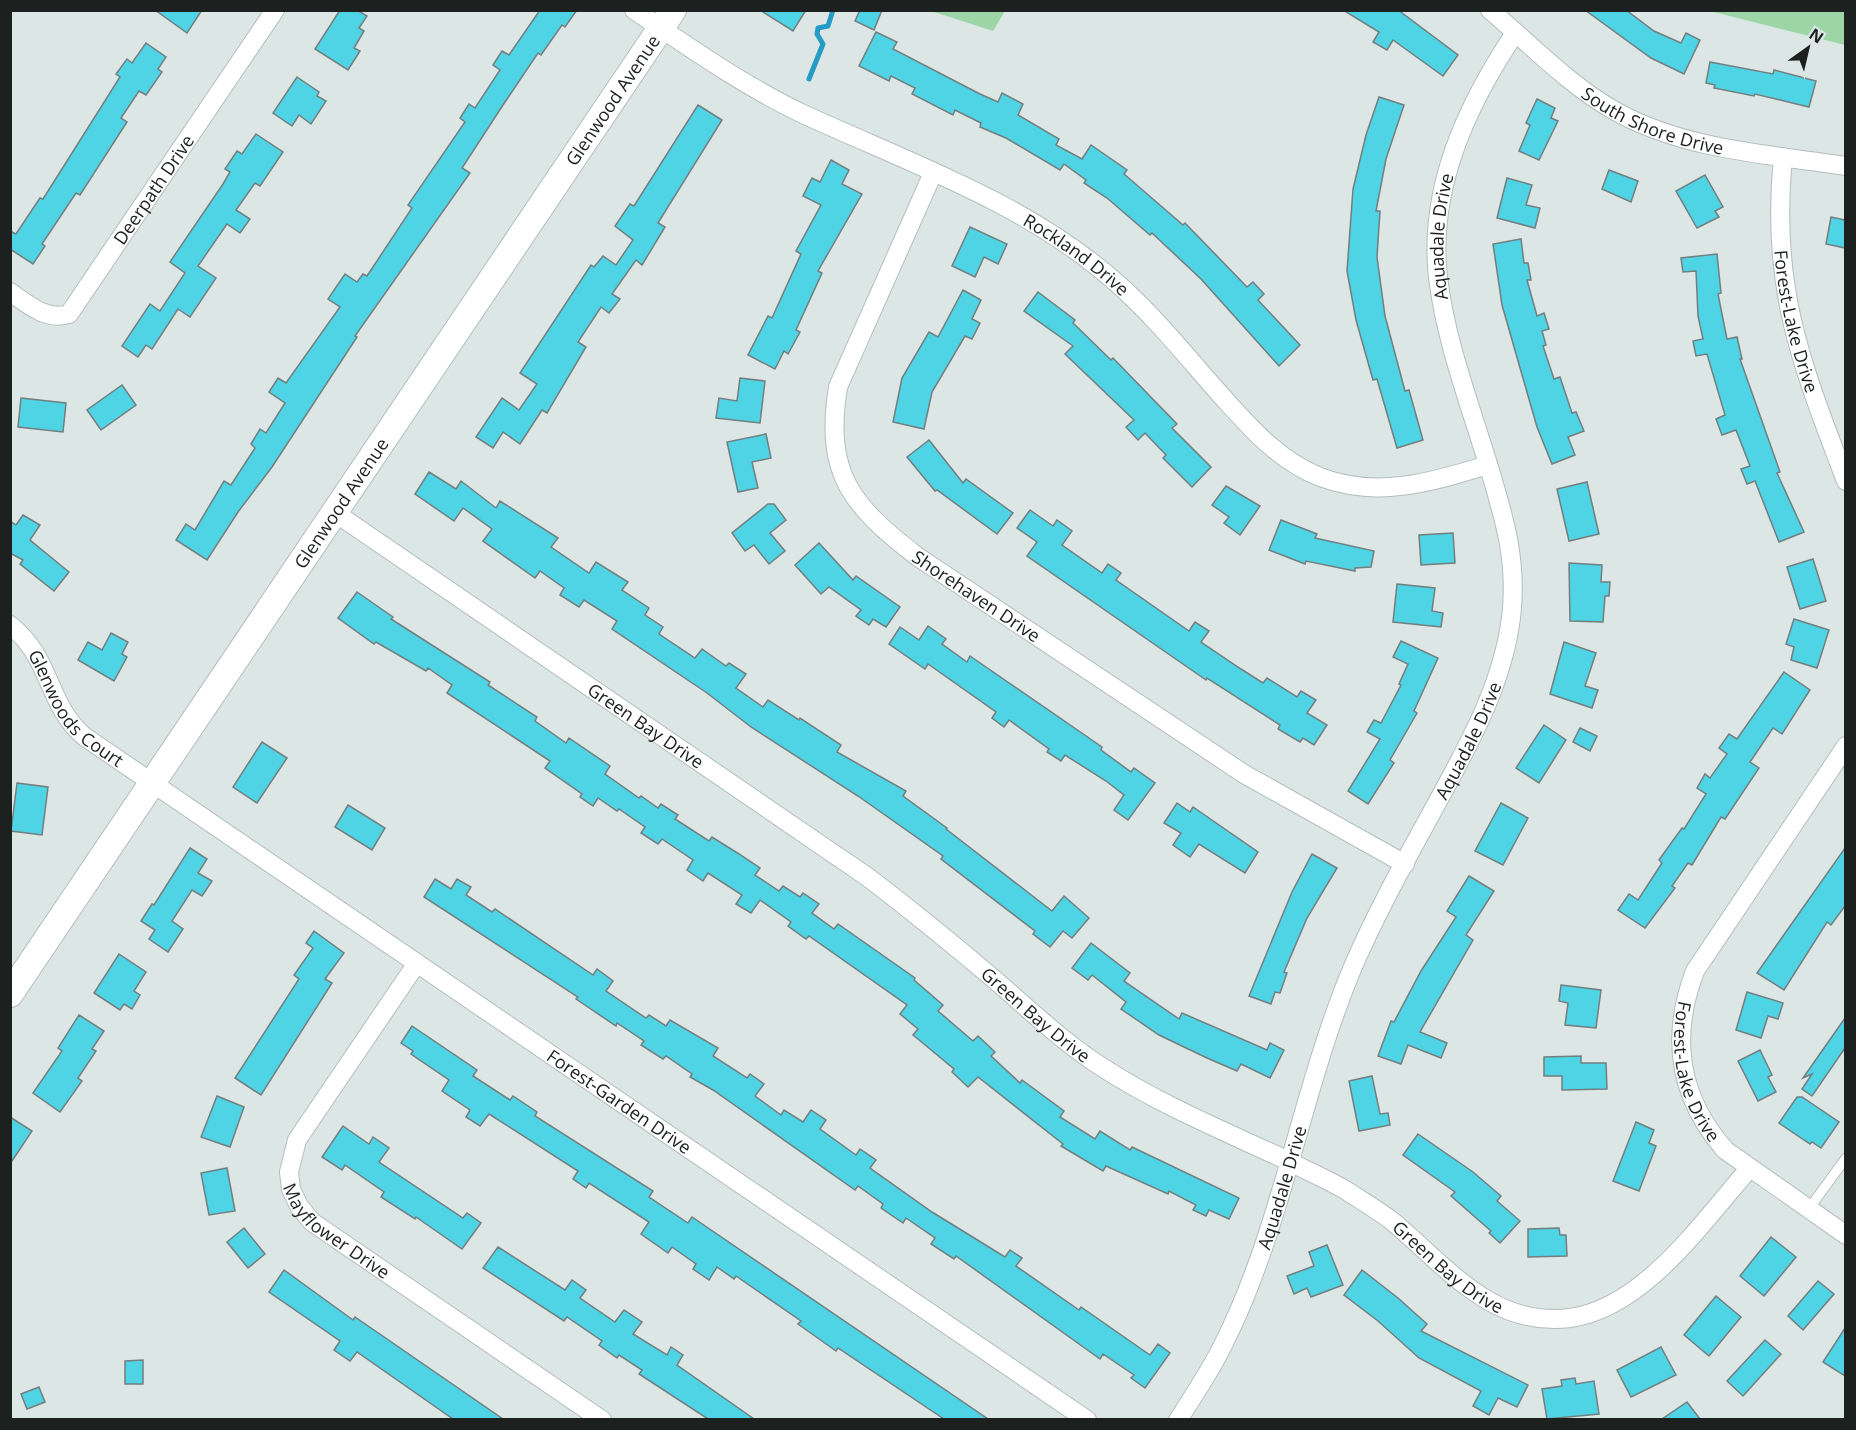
<svg xmlns="http://www.w3.org/2000/svg" width="1856" height="1430" font-family="'Open Sans',sans-serif">
	<style>
		.green { fill: #9dd6a6 }
		.lines { fill: none; stroke-linecap: round; stroke-linejoin: round }
		.stream { stroke: #259cc5; stroke-width: 5 }
		.building { fill: #4fd4e6; stroke: #737e7f; stroke-width: 1.5 }
		.lane-casing { stroke: #b3bebd; stroke-width: 11 }
		.street-casing { stroke: #b3bebd; stroke-width: 20 }
		.secondary-casing { stroke: #b3bebd; stroke-width: 28 }
		.lane { stroke: #fff; stroke-width: 9 }
		.street { stroke: #fff; stroke-width: 18 }
		.secondary { stroke: #fff; stroke-width: 26 }
		.labels { text-anchor: middle; dominant-baseline: central; stroke-width: 6; stroke-linejoin: round; paint-order: stroke }
		.street-label { font-size: 18px; fill: #1c201f; stroke: #dbe6e5 }
	</style>
	<rect width="100%" height="100%" fill="#dbe6e5"/>
	<g class="green">
		<polygon points="931,11 1005,10 1005,11 993,31"/>
		<polygon points="1710,11 1845,11 1845,45"/>
	</g>
	<g class="lines">
		<polyline class="stream" points="809,79 823,44 817,34 818,28 828,26 833,10"/>
	</g>
	<g class="building">
		<polygon points="155,10 202,10 187,33"/>
		<polygon points="340,10 357,10 367,16 359,28 364,31 354,48 360,51 348,70 315,49"/>
		<polygon points="540,10 577,10 565,27 562,25 541,55 538,53 503,105 462,168 470,173 355,336 357,337 272,467 238,512 207,560 176,540 186,524 195,530 224,481 231,485 255,448 251,444 260,429 266,433 285,403 269,392 278,378 286,383 340,307 328,299 345,274 357,282 363,274 367,276 412,208 408,205 465,122 460,118 469,104 475,108 500,70 493,65 502,51 509,55"/>
		<polygon points="760,10 806,10 793,31"/>
		<polygon points="860,10 882,10 874,30 855,21"/>
		<polygon points="1343,10 1398,10 1458,55 1443,76 1393,40 1387,50 1373,42 1379,32"/>
		<polygon points="1585,10 1626,10 1654,31 1681,43 1686,33 1700,40 1684,74 1651,58"/>
		<polygon points="876,32 897,42 893,49 980,94 998,102 1002,93 1023,104 1018,115 1059,139 1056,145 1082,159 1091,145 1127,170 1124,174 1183,225 1185,223 1247,287 1253,282 1264,294 1258,300 1300,345 1279,366 1201,279 1152,233 1150,235 1107,198 1084,183 1086,180 1064,164 1060,170 1006,138 980,127 981,123 955,110 953,115 912,94 915,88 891,76 889,81 859,66"/>
		<polygon points="146,43 166,57 158,69 162,72 146,95 139,91 121,118 127,122 80,195 76,193 42,244 45,246 33,264 10,249 10,231 16,234 40,198 43,199 120,77 116,74 127,59 132,63"/>
		<polygon points="1710,62 1773,74 1774,70 1816,81 1809,107 1755,94 1754,96 1714,88 1715,85 1706,83"/>
		<polygon points="297,77 319,92 317,96 326,101 311,124 299,115 292,126 273,113"/>
		<polygon points="1379,97 1404,105 1386,159 1376,211 1380,211 1377,257 1385,316 1405,391 1409,390 1423,440 1397,448 1377,379 1373,380 1356,320 1347,271 1353,189 1366,135"/>
		<polygon points="1537,99 1555,108 1551,118 1558,121 1539,160 1519,151 1530,125 1526,123"/>
		<polygon points="698,105 722,120 658,223 665,227 642,265 636,260 612,294 620,299 609,313 601,307 578,342 586,347 547,413 542,410 520,444 503,432 493,448 476,437 502,398 519,410 537,384 520,373 591,265 594,267 603,256 616,265 633,240 615,226 630,204 634,206"/>
		<polygon points="256,134 283,152 260,186 255,183 236,210 250,219 240,233 227,224 198,266 216,278 190,317 178,309 152,349 146,345 138,357 122,346 150,304 160,311 185,273 170,262 223,184 230,172 225,169 237,151 242,154"/>
		<polygon points="831,160 849,170 842,184 862,194 818,271 822,273 796,330 800,332 788,354 784,351 775,369 748,355 768,316 772,318 801,254 796,251 821,205 803,196 812,178 820,182"/>
		<polygon points="1609,170 1638,181 1631,202 1602,189"/>
		<polygon points="1705,175 1723,207 1715,211 1719,217 1697,228 1676,191"/>
		<polygon points="1507,178 1532,185 1526,205 1540,208 1535,228 1497,218"/>
		<polygon points="1831,217 1845,220 1845,248 1826,244"/>
		<polygon points="970,227 1007,244 998,264 984,257 975,277 952,266"/>
		<polygon points="1521,239 1524,263 1528,263 1531,280 1527,280 1537,316 1544,313 1549,329 1542,331 1546,345 1543,346 1554,379 1560,377 1572,413 1576,412 1584,431 1568,437 1575,455 1552,464 1537,427 1502,305 1493,244"/>
		<polygon points="1717,254 1721,293 1718,294 1727,339 1737,337 1742,359 1740,359 1780,472 1777,473 1804,532 1779,542 1755,481 1747,484 1741,469 1750,466 1736,430 1722,435 1716,419 1725,415 1707,354 1696,356 1693,341 1703,339 1698,316 1696,271 1683,272 1681,258"/>
		<polygon points="963,290 981,300 972,319 980,323 972,339 965,336 932,392 924,429 893,422 902,378 929,332 938,337"/>
		<polygon points="1038,292 1075,320 1073,323 1111,360 1113,358 1177,424 1172,428 1211,467 1192,487 1163,458 1166,455 1145,433 1138,440 1126,427 1134,420 1065,354 1073,346 1024,311"/>
		<polygon points="740,378 765,381 760,423 716,418 719,398 737,401"/>
		<polygon points="122,385 136,405 101,430 87,410"/>
		<polygon points="21,398 66,403 63,432 18,427"/>
		<polygon points="766,434 771,458 752,462 758,488 738,492 727,442"/>
		<polygon points="929,440 963,483 966,479 1013,513 997,534 937,490 935,491 907,457"/>
		<polygon points="429,472 456,489 461,481 496,508 500,501 558,538 551,547 589,573 596,562 628,582 622,590 649,608 645,615 663,627 659,634 695,658 702,649 726,666 729,663 746,674 736,688 763,707 768,700 799,720 800,718 841,745 837,752 906,791 903,796 947,828 946,829 1052,911 1064,896 1089,918 1072,938 1063,931 1050,947 1033,934 1035,931 941,859 943,856 858,796 751,727 707,693 612,629 617,621 584,600 579,607 560,595 564,588 540,571 535,578 483,541 492,529 463,508 454,521 415,494"/>
		<polygon points="1587,482 1599,534 1569,541 1557,489"/>
		<polygon points="1226,486 1260,506 1240,535 1224,523 1229,517 1212,505"/>
		<polygon points="768,504 774,504 786,520 770,533 785,551 769,564 754,545 745,551 732,533"/>
		<polygon points="1030,510 1053,526 1057,520 1072,531 1062,545 1102,573 1108,564 1121,573 1116,580 1189,631 1195,622 1209,631 1201,642 1241,669 1263,683 1267,678 1297,697 1301,691 1316,700 1307,713 1327,725 1314,745 1303,738 1300,742 1278,729 1280,725 1207,678 1206,680 1027,556 1037,542 1017,528"/>
		<polygon points="23,515 40,525 30,540 69,572 54,591 20,564 23,560 10,553 10,521 16,525"/>
		<polygon points="1281,520 1317,534 1315,538 1374,551 1371,567 1355,568 1355,571 1306,561 1305,564 1269,550"/>
		<polygon points="1453,533 1455,563 1421,565 1419,535"/>
		<polygon points="819,543 853,580 856,576 900,607 886,627 873,619 869,625 856,616 861,610 829,587 821,594 795,565"/>
		<polygon points="1813,559 1826,601 1800,609 1787,567"/>
		<polygon points="1569,563 1602,565 1601,582 1610,582 1609,596 1605,596 1603,622 1570,621"/>
		<polygon points="1397,584 1435,588 1432,611 1443,613 1441,627 1393,622"/>
		<polygon points="357,592 393,617 391,619 490,682 488,685 537,717 535,721 566,743 569,738 610,766 605,774 639,798 641,796 658,808 661,804 678,815 675,819 709,841 712,837 739,854 760,868 755,875 779,891 783,886 800,897 803,893 819,904 812,913 834,929 838,924 915,978 914,980 943,1005 938,1011 973,1041 978,1036 995,1052 991,1056 1020,1083 1022,1080 1064,1111 1060,1117 1095,1139 1100,1131 1130,1150 1132,1147 1239,1198 1229,1219 1209,1210 1206,1216 1193,1210 1196,1205 1169,1191 1168,1194 1106,1166 1103,1171 1061,1146 1063,1144 978,1077 968,1087 952,1072 954,1069 913,1035 918,1029 900,1014 907,1005 809,936 806,939 788,926 791,922 760,900 751,913 736,904 742,895 708,873 703,881 687,870 693,860 662,839 658,844 641,833 645,827 619,809 617,811 598,798 593,806 580,797 582,794 545,768 550,761 447,693 452,685 428,668 426,671 376,642 374,644 338,618"/>
		<polygon points="1794,619 1829,630 1817,668 1791,660 1794,647 1786,644"/>
		<polygon points="928,626 946,639 942,644 967,662 970,656 1102,747 1101,750 1131,772 1134,768 1155,783 1128,820 1114,810 1124,795 1106,781 1065,755 1061,761 1047,752 1049,749 1009,720 1004,727 992,718 996,712 928,664 925,669 889,644 900,627 919,640"/>
		<polygon points="111,633 128,642 122,654 127,657 114,681 78,660 88,642 102,650"/>
		<polygon points="1401,641 1438,658 1414,711 1417,713 1390,760 1394,763 1368,804 1348,791 1380,739 1367,732 1374,720 1381,723 1401,685 1399,684 1408,664 1393,657"/>
		<polygon points="1564,642 1596,653 1585,686 1598,690 1592,708 1550,694"/>
		<polygon points="1784,672 1810,690 1782,734 1773,728 1750,762 1759,768 1725,819 1721,817 1692,865 1688,863 1672,886 1675,888 1645,928 1618,910 1629,894 1638,900 1662,863 1659,860 1682,828 1684,829 1706,794 1697,788 1705,774 1710,778 1727,754 1719,748 1729,734 1737,739"/>
		<polygon points="1544,725 1566,740 1539,783 1516,768"/>
		<polygon points="1580,728 1597,736 1590,751 1573,742"/>
		<polygon points="262,742 287,758 257,803 233,787"/>
		<polygon points="17,783 48,787 42,835 11,831"/>
		<polygon points="1177,803 1190,812 1193,807 1258,852 1245,873 1199,844 1190,857 1173,845 1181,833 1164,823"/>
		<polygon points="1501,803 1528,818 1503,865 1475,851"/>
		<polygon points="348,805 385,828 372,850 335,827"/>
		<polygon points="190,848 207,859 198,873 212,881 202,896 192,890 172,921 183,929 168,952 149,939 155,930 141,921 152,904 154,905"/>
		<polygon points="1845,848 1845,906 1831,925 1827,922 1784,990 1757,973"/>
		<polygon points="1312,854 1337,868 1307,918 1284,972 1287,973 1280,993 1275,992 1271,1004 1249,996 1292,892"/>
		<polygon points="1469,876 1494,891 1466,935 1473,940 1420,1032 1447,1043 1441,1058 1408,1045 1401,1064 1378,1056 1391,1021 1394,1022 1421,971 1456,917 1447,911"/>
		<polygon points="435,879 451,889 457,879 471,887 466,895 492,912 495,909 593,975 597,969 613,981 606,991 646,1018 649,1015 666,1026 670,1020 718,1048 713,1056 747,1078 750,1074 764,1084 755,1096 781,1115 784,1110 803,1122 811,1110 826,1120 820,1129 856,1155 860,1149 876,1160 870,1168 932,1212 1005,1257 1010,1250 1022,1258 1016,1266 1079,1310 1081,1307 1150,1355 1158,1344 1170,1353 1145,1388 1131,1378 1134,1375 1103,1354 1100,1359 956,1256 954,1259 931,1244 935,1238 906,1218 903,1223 881,1208 883,1204 858,1186 855,1190 713,1090 690,1077 692,1074 666,1056 663,1059 641,1045 644,1041 617,1023 616,1026 576,999 578,997 424,897"/>
		<polygon points="314,931 344,953 325,979 332,983 261,1095 235,1078 299,979 294,975 313,948 306,943"/>
		<polygon points="1091,943 1130,973 1124,981 1179,1019 1182,1013 1267,1050 1270,1043 1284,1050 1270,1078 1241,1064 1237,1071 1207,1058 1159,1035 1121,1009 1126,1002 1092,975 1088,980 1072,968"/>
		<polygon points="119,954 146,972 134,991 140,995 132,1009 124,1004 120,1010 94,993"/>
		<polygon points="1561,985 1601,990 1596,1028 1565,1025 1568,1003 1559,1001"/>
		<polygon points="1747,992 1783,1003 1778,1019 1768,1016 1761,1038 1736,1030"/>
		<polygon points="79,1015 104,1031 92,1049 96,1051 78,1078 82,1081 60,1112 33,1093 62,1051 58,1048"/>
		<polygon points="1845,1018 1845,1048 1812,1096 1802,1089 1812,1074 1803,1078"/>
		<polygon points="412,1026 477,1070 473,1076 510,1100 513,1096 537,1112 535,1116 653,1191 649,1197 688,1223 692,1217 988,1419 944,1419 838,1348 836,1351 798,1324 801,1321 736,1276 734,1279 717,1267 709,1280 693,1269 696,1264 672,1247 668,1253 641,1234 649,1222 589,1183 586,1188 573,1179 578,1171 489,1114 480,1126 466,1117 470,1110 442,1091 449,1080 411,1054 413,1051 401,1043"/>
		<polygon points="1760,1050 1772,1075 1768,1077 1776,1092 1758,1101 1738,1061"/>
		<polygon points="1581,1056 1581,1063 1606,1063 1607,1089 1562,1090 1562,1076 1544,1076 1544,1057"/>
		<polygon points="1372,1076 1380,1114 1388,1113 1390,1125 1359,1131 1349,1081"/>
		<polygon points="217,1096 244,1107 230,1147 201,1137"/>
		<polygon points="1797,1097 1802,1097 1839,1122 1821,1148 1812,1142 1810,1144 1779,1123"/>
		<polygon points="10,1117 32,1131 10,1164"/>
		<polygon points="1636,1122 1654,1130 1649,1143 1656,1146 1639,1191 1613,1181"/>
		<polygon points="343,1126 369,1144 373,1137 389,1148 379,1162 463,1218 467,1213 481,1223 462,1249 416,1217 415,1219 381,1197 384,1192 345,1165 342,1170 322,1157"/>
		<polygon points="1418,1134 1473,1172 1501,1196 1497,1201 1520,1221 1500,1243 1489,1233 1491,1231 1451,1196 1455,1192 1403,1155"/>
		<polygon points="227,1168 235,1211 209,1215 201,1173"/>
		<polygon points="244,1228 265,1254 248,1268 227,1242"/>
		<polygon points="1559,1228 1560,1235 1566,1235 1567,1256 1528,1257 1528,1229"/>
		<polygon points="1771,1237 1796,1257 1764,1296 1740,1276"/>
		<polygon points="1327,1245 1343,1285 1311,1297 1307,1288 1294,1294 1287,1276 1314,1266 1309,1252"/>
		<polygon points="498,1247 565,1290 572,1280 586,1290 580,1298 615,1322 624,1310 642,1322 633,1334 667,1355 671,1347 683,1355 677,1365 754,1419 708,1419 639,1374 642,1370 619,1355 617,1358 599,1345 602,1341 567,1317 564,1321 483,1268"/>
		<polygon points="284,1270 353,1320 355,1317 503,1419 453,1419 357,1352 350,1361 334,1350 340,1341 269,1292"/>
		<polygon points="1362,1270 1398,1298 1427,1324 1421,1331 1528,1385 1517,1407 1498,1398 1489,1415 1473,1406 1481,1391 1419,1358 1378,1321 1344,1295"/>
		<polygon points="1818,1281 1834,1294 1803,1330 1788,1316"/>
		<polygon points="1716,1296 1741,1317 1709,1356 1684,1335"/>
		<polygon points="1845,1328 1845,1376 1823,1362"/>
		<polygon points="1765,1340 1781,1354 1743,1396 1727,1381"/>
		<polygon points="1661,1347 1676,1375 1631,1397 1617,1370"/>
		<polygon points="143,1360 143,1384 125,1384 125,1361"/>
		<polygon points="1575,1378 1576,1384 1594,1381 1599,1414 1547,1419 1542,1389 1562,1386 1561,1380"/>
		<polygon points="39,1387 45,1402 27,1409 21,1394"/>
		<polygon points="1687,1402 1700,1419 1662,1419"/>
	</g>
	<g class="lines">
		<defs>
			<polyline id="lane" points="1808,1210 1846,1158"/>
			<g id="street">
				<path id="s1" d="M634 10C689 47 744 86 803 114 912 164 1029 204 1119 285 1156 318 1187 357 1219 393 1249 426 1277 460 1320 477 1378 499 1431 482 1488 465"/>
				<path id="s2" d="M1490 10C1530 44 1569 85 1615 111 1685 150 1767 154 1846 166"/>
				<path id="s3" d="M1783 157C1770 287 1801 363 1846 481"/>
				<path id="s4" d="M933 173 838 387C824 475 852 506 918 557L1244 774 1405 864"/>
				<path id="s5" d="M10 292C29 305 46 321 69 314L275 10"/>
				<path id="s6" d="M334 512 869 878C912 911 954 945 995 980 1031 1011 1065 1044 1105 1069 1161 1105 1224 1131 1284 1159 1305 1170 1327 1179 1347 1191 1362 1201 1378 1210 1392 1221 1446 1266 1492 1328 1570 1318 1644 1308 1702 1222 1749 1169"/>
				<path id="s7" d="M10 625C52 658 46 704 85 737L1087 1420"/>
				<path id="s8" d="M1846 746 1695 971C1670 1037 1678 1096 1725 1150L1846 1235"/>
				<path id="s9" d="M417 963 297 1140 289 1172 291 1189 299 1206 312 1222 602 1420"/>
				<path id="s10" d="M1178 1420C1194 1395 1211 1370 1224 1343 1283 1225 1301 1091 1352 969 1378 908 1412 849 1444 790 1474 735 1503 680 1511 618 1518 561 1504 517 1488 464 1470 405 1445 339 1438 277 1428 188 1467 105 1515 33"/>
			</g>
			<g id="secondary">
				<path id="s11" d="M10 994 673 10"/>
			</g>
		</defs>
		<use href="#lane" class="lane-casing"/>
		<use href="#street" class="street-casing"/>
		<use href="#secondary" class="secondary-casing"/>
		<use href="#lane" class="lane"/>
		<use href="#street" class="street"/>
		<use href="#secondary" class="secondary"/>
	</g>
	<g class="labels">
		<g class="street-label">
			<text stroke="none"><textPath href="#s11" startOffset="1078">Glenwood Avenue</textPath></text>
			<text stroke="none"><textPath href="#s2" startOffset="200">South Shore Drive</textPath></text>
			<text stroke="none"><textPath href="#s5" startOffset="216">Deerpath Drive</textPath></text>
			<text stroke="none"><textPath href="#s10" startOffset="1264">Aquadale Drive</textPath></text>
			<text stroke="none"><textPath href="#s1" startOffset="507">Rockland Drive</textPath></text>
			<text stroke="none"><textPath href="#s3" startOffset="166">Forest-Lake Drive</textPath></text>
			<text stroke="none"><textPath href="#s11" startOffset="592">Glenwood Avenue</textPath></text>
			<text stroke="none"><textPath href="#s4" startOffset="506">Shorehaven Drive</textPath></text>
			<text stroke="none"><textPath href="#s7" startOffset="108">Glenwoods Court</textPath></text>
			<text stroke="none"><textPath href="#s6" startOffset="378">Green Bay Drive</textPath></text>
			<text stroke="none"><textPath href="#s10" startOffset="742">Aquadale Drive</textPath></text>
			<text stroke="none"><textPath href="#s6" startOffset="864">Green Bay Drive</textPath></text>
			<text stroke="none"><textPath href="#s8" startOffset="376">Forest-Lake Drive</textPath></text>
			<text stroke="none"><textPath href="#s7" startOffset="783">Forest-Garden Drive</textPath></text>
			<text stroke="none"><textPath href="#s10" startOffset="256">Aquadale Drive</textPath></text>
			<text stroke="none"><textPath href="#s9" startOffset="327">Mayflower Drive</textPath></text>
			<text stroke="none"><textPath href="#s6" startOffset="1350">Green Bay Drive</textPath></text>
		</g>
	</g>
	<rect width="1856" height="1430" fill="none" stroke="#1c201f" stroke-width="24"/>
	<g transform="translate(1808 48) rotate(34)" stroke="#dbe6e5" stroke-width="4.5" paint-order="stroke">
	<path d="M0-4.5L10 22L0 15L-10 22Z" fill="#1c201f"/>
	<text y="-9" font-size="16" font-weight="bold" text-anchor="middle" fill="#1c201f">N</text>
	</g>
</svg>
